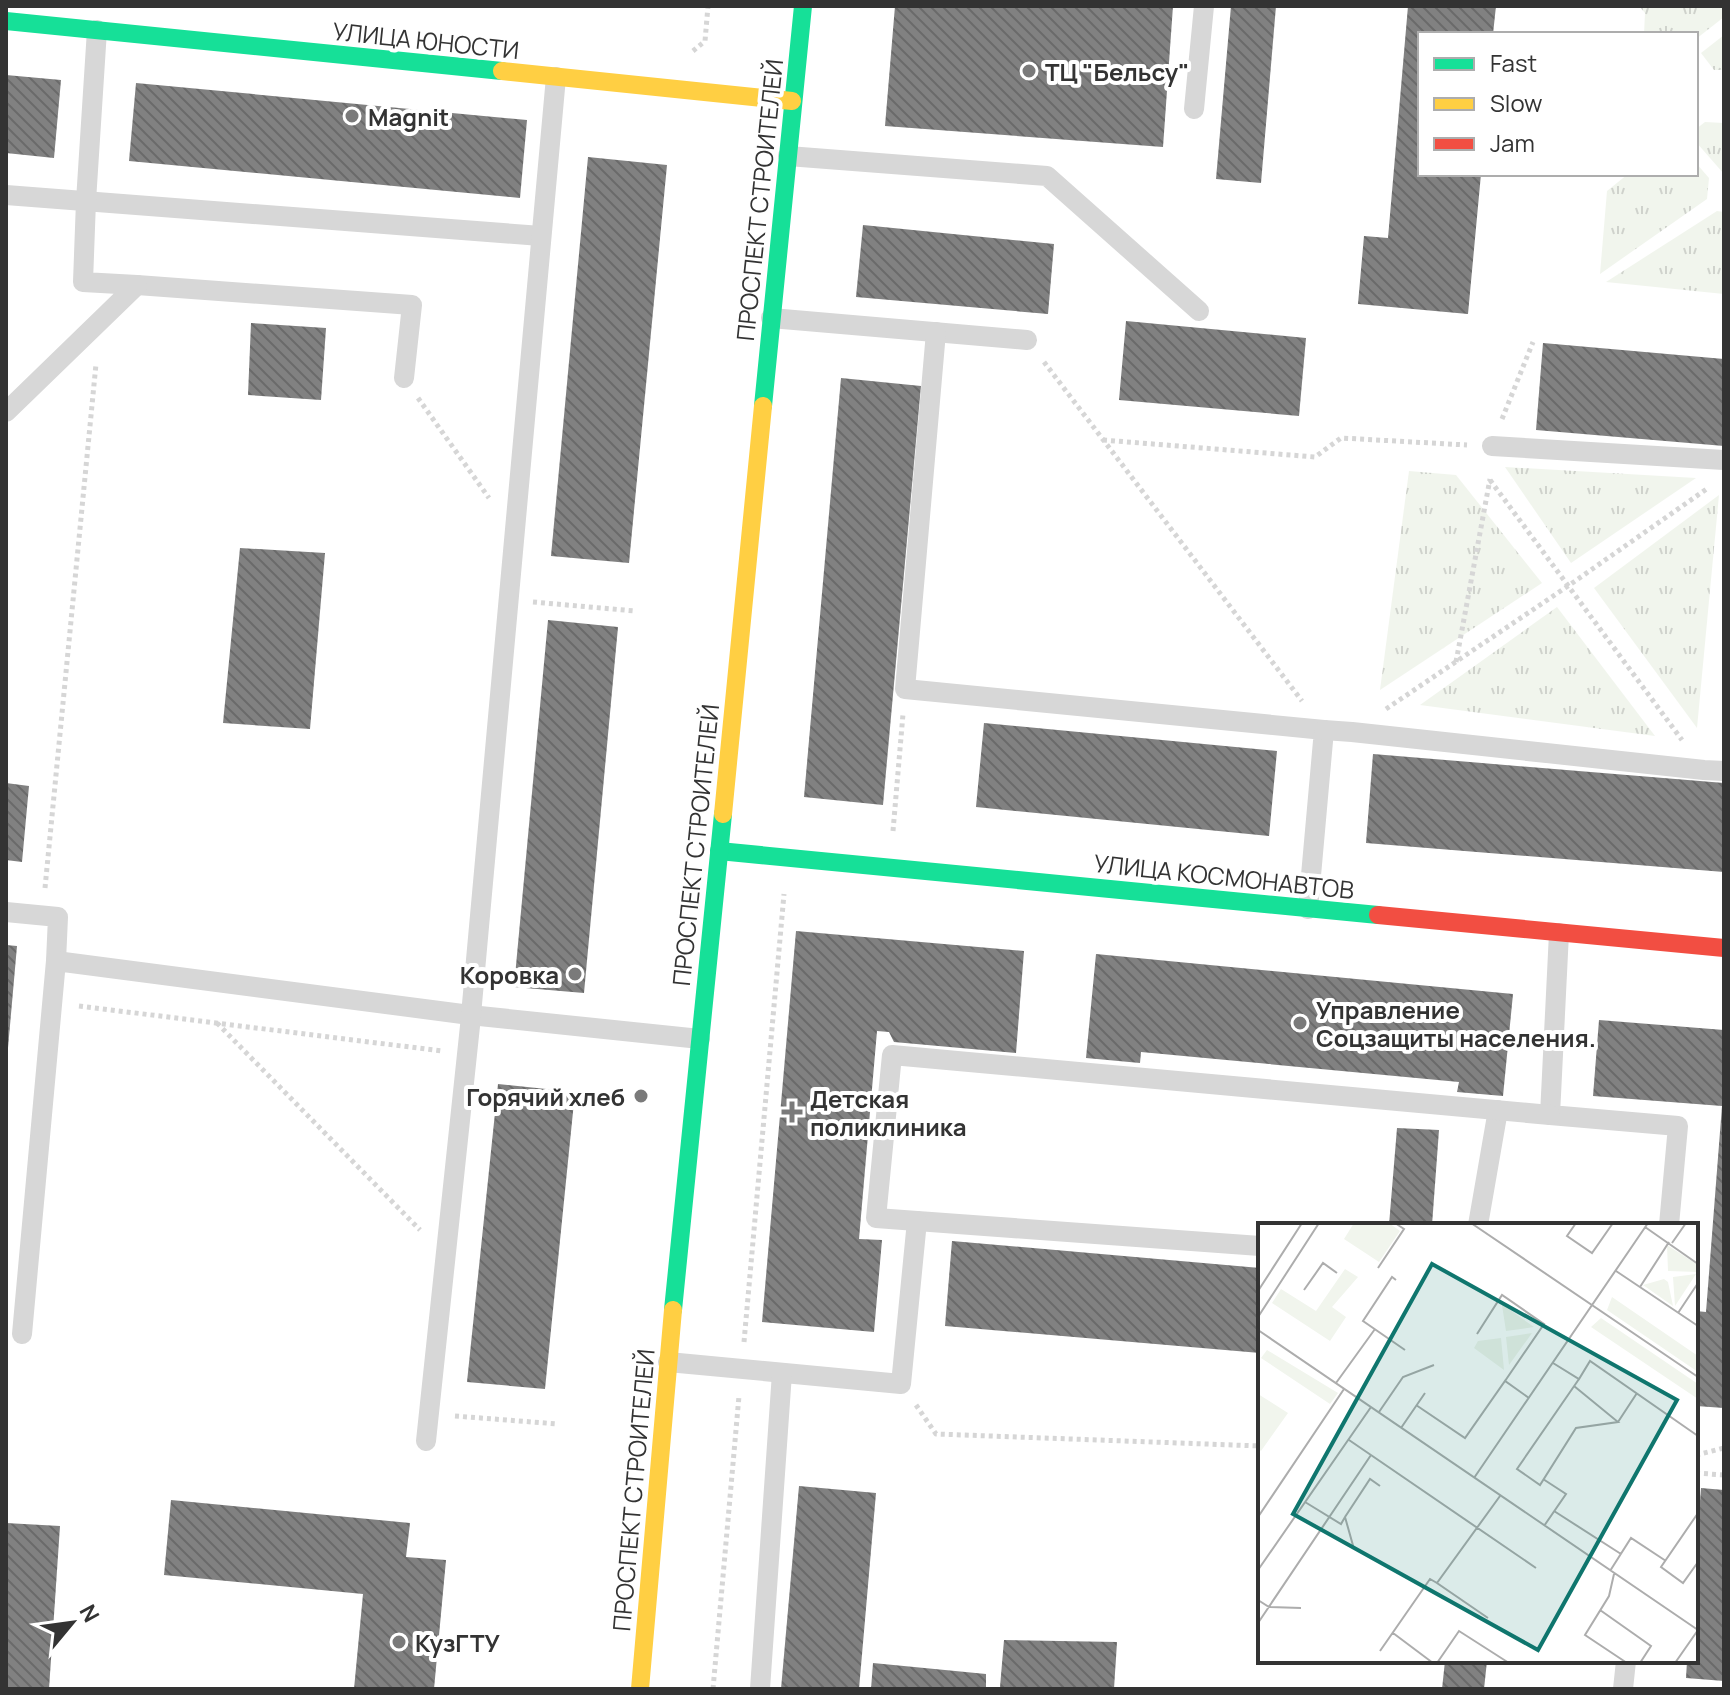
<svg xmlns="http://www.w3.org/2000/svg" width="1730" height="1695" font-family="Manrope,sans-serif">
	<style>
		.grass { fill: url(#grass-tufts) }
		.building { fill: url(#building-back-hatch) }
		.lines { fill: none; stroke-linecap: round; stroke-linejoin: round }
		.path { stroke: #d6d6d6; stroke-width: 5; stroke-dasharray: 4 4; stroke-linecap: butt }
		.lane { stroke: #d7d7d7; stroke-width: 20 }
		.fast { stroke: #16e098; stroke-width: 18 }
		.slow { stroke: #ffcf43; stroke-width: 18 }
		.jam { stroke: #f24e42; stroke-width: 18 }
		.poi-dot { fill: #7a7a7a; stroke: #fff; stroke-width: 3 }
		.labels { text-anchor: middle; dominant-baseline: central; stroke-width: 8; stroke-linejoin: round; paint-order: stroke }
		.street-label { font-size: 24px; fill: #333; stroke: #fff }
		.poi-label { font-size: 24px; font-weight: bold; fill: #333; stroke: #fff; text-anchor: start }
		.inset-road { fill: none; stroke: #adadad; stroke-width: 2 }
		.view { fill: #0f766e; fill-opacity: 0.15; stroke: #0f766e; stroke-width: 4 }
		.inset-edge { fill: none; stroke: #333; stroke-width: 4 }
	</style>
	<defs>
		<pattern id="grass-tufts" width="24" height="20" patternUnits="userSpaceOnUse" patternTransform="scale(2)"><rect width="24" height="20" fill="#f1f5ed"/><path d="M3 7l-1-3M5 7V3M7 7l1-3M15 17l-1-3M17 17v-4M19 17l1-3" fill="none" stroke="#cfd2cc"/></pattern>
		<pattern id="building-back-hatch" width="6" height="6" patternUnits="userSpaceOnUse" patternTransform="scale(2)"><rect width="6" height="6" fill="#818181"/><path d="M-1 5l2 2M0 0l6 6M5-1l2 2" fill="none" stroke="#6a6a6a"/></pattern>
	</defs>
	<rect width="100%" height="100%" fill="#fff"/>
	<g class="grass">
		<polygon points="1639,6 1724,6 1724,17 1696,39 1696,34 1644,34 1645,13"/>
		<polygon points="1724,35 1724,70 1714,70 1701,53"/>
		<polygon points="1705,122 1724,123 1724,174 1696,142 1696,129"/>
		<polygon points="1696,163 1709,178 1707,199 1600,274 1607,191 1628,174 1696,174"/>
		<polygon points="1717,211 1724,212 1724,294 1606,282"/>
		<polygon points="1505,467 1696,478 1571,563"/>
		<polygon points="1409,471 1456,475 1542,583 1380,690"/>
		<polygon points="1719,495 1697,728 1594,588"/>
		<polygon points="1557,607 1655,736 1420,705"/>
	</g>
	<g class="building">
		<polygon points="895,6 1173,6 1163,147 885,126"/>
		<polygon points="1231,6 1276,6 1261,183 1216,179"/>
		<polygon points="1408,6 1496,6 1493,34 1420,34 1420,174 1481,174 1468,314 1358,304 1364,236 1388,238"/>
		<polygon points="6,75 61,80 54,158 6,153"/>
		<polygon points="136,83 527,120 520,198 129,161"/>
		<polygon points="588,157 667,165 629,563 551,556"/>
		<polygon points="863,225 1054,244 1048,314 856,297"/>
		<polygon points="1126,321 1306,338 1299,416 1119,400"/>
		<polygon points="251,323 326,328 321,400 248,395"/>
		<polygon points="1543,343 1724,359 1724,446 1536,430"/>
		<polygon points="841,378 921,386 883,805 804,797"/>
		<polygon points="240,548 325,553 310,729 223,723"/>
		<polygon points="548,620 618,627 584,993 514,987"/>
		<polygon points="984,723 1277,751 1269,836 976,807"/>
		<polygon points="1373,754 1724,783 1724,872 1366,843"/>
		<polygon points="6,783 29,786 22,862 6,860"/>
		<polygon points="796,931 1024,951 1016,1053 894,1042 889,1032 877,1031 859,1239 882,1240 874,1332 762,1322"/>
		<polygon points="6,945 17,946 8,1048 6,1047"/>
		<polygon points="1096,954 1513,994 1503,1096 1457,1092 1459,1082 1141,1052 1140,1063 1086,1058"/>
		<polygon points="1599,1020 1724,1030 1724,1408 1696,1406 1696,1311 1706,1312 1722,1106 1593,1096"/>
		<polygon points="498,1084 575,1092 545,1389 467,1382"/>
		<polygon points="1397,1128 1439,1130 1432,1225 1389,1225"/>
		<polygon points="952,1241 1260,1268 1260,1353 945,1326"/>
		<polygon points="799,1486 876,1493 859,1689 781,1689"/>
		<polygon points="1701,1488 1724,1490 1724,1681 1686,1678 1687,1661 1696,1661 1696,1553"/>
		<polygon points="171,1500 410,1523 406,1557 446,1560 434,1689 354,1689 363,1594 164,1575"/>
		<polygon points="6,1523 60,1526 49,1689 6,1689"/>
		<polygon points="1004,1640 1117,1642 1114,1689 1000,1687"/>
		<polygon points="1445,1661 1487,1661 1484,1689 1442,1689"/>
		<polygon points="873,1663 986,1674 986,1689 871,1689"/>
	</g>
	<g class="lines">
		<g class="path">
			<polyline points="693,51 705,41 708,6"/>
			<polyline points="1044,362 1302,701"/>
			<polyline points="418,398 489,498"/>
			<polyline points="1502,419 1533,342"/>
			<polyline points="1103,440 1315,457 1341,438 1467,445"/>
			<polyline points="1490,480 1682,740"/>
			<polyline points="533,602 635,611"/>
			<polyline points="1456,662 1490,479"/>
			<polyline points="1386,709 1568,586 1708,488"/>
			<polyline points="893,831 903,714"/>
			<polyline points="45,888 96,364"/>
			<polyline points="79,1006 442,1051"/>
			<polyline points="217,1023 420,1230"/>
			<polyline points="744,1342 784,894"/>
			<polyline points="916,1405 936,1434 1260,1446"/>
			<polyline points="455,1416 558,1424"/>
			<polyline points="1696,1455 1724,1448"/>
			<polyline points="1696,1473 1724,1475"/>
			<polyline points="713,1689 739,1396"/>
		</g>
		<g class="lane">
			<polyline points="1194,109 1204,6"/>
			<polyline points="788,156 1047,176 1199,311"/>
			<polyline points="6,195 541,236"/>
			<polyline points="137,285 412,305 404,378"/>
			<polyline points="771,318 1027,340"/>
			<polyline points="936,332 905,689 1324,730 1308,909"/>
			<polyline points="6,412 137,285 83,282 86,201 97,30"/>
			<polyline points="1492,446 1724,460"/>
			<polyline points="1324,730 1352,732 1704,770 1724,771"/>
			<polyline points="6,912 58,917 56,961"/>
			<polyline points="1559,933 1550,1115 1678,1126 1669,1225"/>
			<polyline points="1478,1225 1498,1110"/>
			<polyline points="1260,1246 876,1218 892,1055 1550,1115"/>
			<polyline points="22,1334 56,961 470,1015 700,1039"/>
			<polyline points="668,1362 901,1384 917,1221"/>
			<polyline points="426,1441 470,1026 556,77"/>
			<polyline points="760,1689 782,1373"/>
			<polyline points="1623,1689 1626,1661"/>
		</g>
		<g class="fast">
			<polyline points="6,21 502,71"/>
			<polyline points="763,406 803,6"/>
			<polyline points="719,851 1378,915"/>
			<polyline points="673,1310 723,814"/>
		</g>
		<g class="slow">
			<polyline points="502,71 792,101"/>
			<polyline points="723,814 763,406"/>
			<polyline points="640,1689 673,1310"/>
		</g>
		<polyline class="jam" points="1378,915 1724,948"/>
	</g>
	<g class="poi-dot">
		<circle cx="1029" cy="71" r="8"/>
		<circle cx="352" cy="116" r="8"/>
		<circle cx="575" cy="974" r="8"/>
		<circle cx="1300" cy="1023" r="8"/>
		<circle cx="641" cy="1096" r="8"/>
		<path d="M788 1100h8v8h8v8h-8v8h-8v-8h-8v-8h8z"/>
		<circle cx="399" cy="1642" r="8"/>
	</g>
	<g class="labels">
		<g class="street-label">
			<text transform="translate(426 40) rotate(6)">УЛИЦА ЮНОСТИ</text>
			<text transform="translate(759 200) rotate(-84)">ПРОСПЕКТ СТРОИТЕЛЕЙ</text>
			<text transform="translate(695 845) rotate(-84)">ПРОСПЕКТ СТРОИТЕЛЕЙ</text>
			<text transform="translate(1224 876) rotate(6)">УЛИЦА КОСМОНАВТОВ</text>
			<text transform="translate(633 1490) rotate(-85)">ПРОСПЕКТ СТРОИТЕЛЕЙ</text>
		</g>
		<g class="poi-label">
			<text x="1045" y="71">ТЦ "Бельсу"</text>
			<text x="368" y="116">Magnit</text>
			<text x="559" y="974" text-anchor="end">Коровка</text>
			<text x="1316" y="1009">Управление<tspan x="1316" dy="28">Соцзащиты населения.</tspan></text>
			<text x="625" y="1096" text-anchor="end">Горячий хлеб</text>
			<text x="810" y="1098">Детская<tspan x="810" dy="28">поликлиника</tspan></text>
			<text x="415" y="1642">КузГТУ</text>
		</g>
	</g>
	<g transform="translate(1258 1223)">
		<rect width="440" height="440" fill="#fff"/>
		<path d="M96 0H131L142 8 121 39 86 16ZM409 22 440 42V49L410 48ZM87 46 100 54 74 84 88 94 72 118 14 80 23 66 58 88ZM438 51 417 83 415 54ZM406 56 410 59 415 83 385 62ZM354 74 440 133V149L349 87ZM244 82H245L276 104 248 108ZM343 95 440 161V176L333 104ZM274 110 251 142 248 114ZM243 115 246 147 216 125 220 118ZM9 127 80 170 72 181 3 135ZM0 171 30 190 3 228 0 225Z" fill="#f1f5ed"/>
		<path class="inset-road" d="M213 0 440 154M318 0 309 13 334 30 355 0M387 4 440 41M414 20 428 0M120 45 146 6 137 0M358 48 440 103M138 57 134 54 105 98 147 127M382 64 411 19M46 67 65 40 79 50M0 68 44 0M420 90 440 60M0 94 61 0M0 107 440 407M219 111 244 72 286 101 247 158M295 140 321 156 332 138 440 213M78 160 117 106M316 163 360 199 318 205 282 262 259 246 321 156M158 182 207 215 247 158 271 175M121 189 145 154 176 142M360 199 379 170M143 205 167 170M91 217 278 345M216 255 390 0M285 256 308 271 286 303M47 279 83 301 87 294 96 326M296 288 363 331M440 290 403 344 425 360 440 339M0 294 86 166M87 294 112 256 122 263M0 347 113 184M352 348 373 315 408 338M356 351 351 373 327 412 369 440M0 377 11 384 43 385M342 387 393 423 382 440M230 395 179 360 242 273M0 400 113 232M135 410 175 440M122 428 172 356 179 360M179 440 201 408 251 440M417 440 440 407"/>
		<path class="view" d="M174 41 419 177 280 427 35 291Z"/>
		<rect width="440" height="440" class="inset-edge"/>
	</g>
	<rect width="1730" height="1695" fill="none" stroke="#333333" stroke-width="16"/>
	<rect x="1418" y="32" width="280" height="144" fill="#ffffff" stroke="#adadad" stroke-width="2"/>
	<rect x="1434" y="58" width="40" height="12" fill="#16e098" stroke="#adadad" stroke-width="2"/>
	<text x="1490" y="72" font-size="24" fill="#333333">Fast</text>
	<rect x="1434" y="98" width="40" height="12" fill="#ffcf43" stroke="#adadad" stroke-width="2"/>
	<text x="1490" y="112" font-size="24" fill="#333333">Slow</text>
	<rect x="1434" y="138" width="40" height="12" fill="#f24e42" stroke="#adadad" stroke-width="2"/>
	<text x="1490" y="152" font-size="24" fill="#333333">Jam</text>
	<g transform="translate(72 1623) rotate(61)" stroke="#ffffff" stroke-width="6" paint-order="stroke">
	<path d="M0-6L14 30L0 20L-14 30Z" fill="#333333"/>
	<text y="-12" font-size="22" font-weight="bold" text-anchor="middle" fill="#333333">N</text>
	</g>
</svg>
